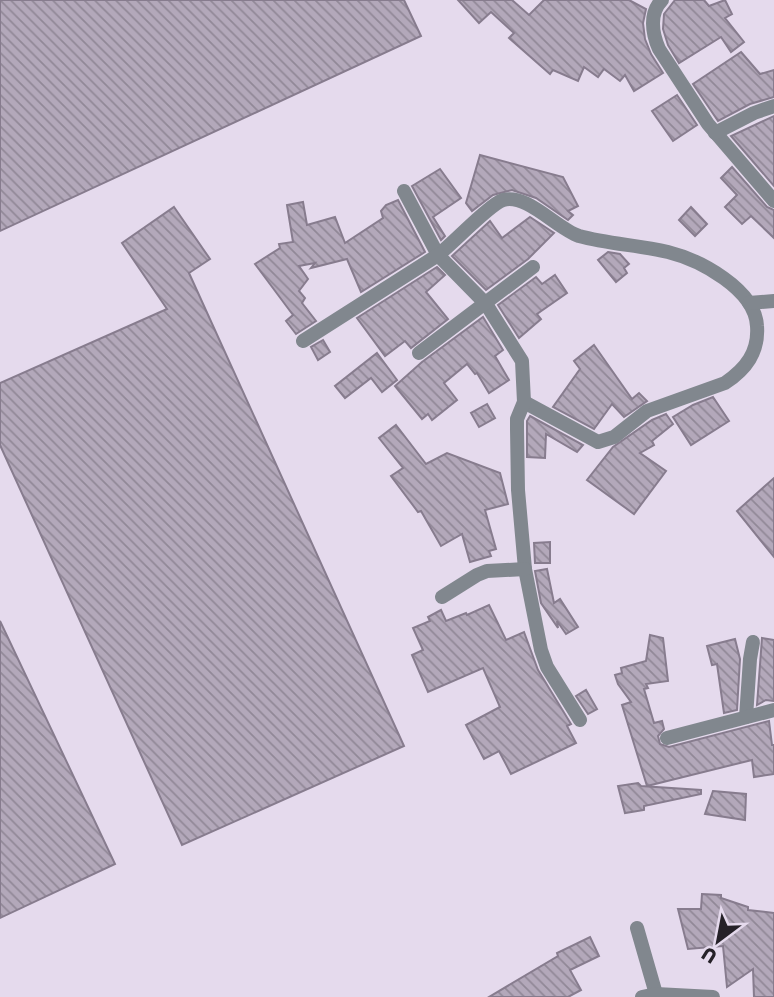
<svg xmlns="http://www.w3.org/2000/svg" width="774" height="997" font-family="Poppins,sans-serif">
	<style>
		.building { fill: url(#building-back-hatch); stroke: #877c8e; stroke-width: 2 }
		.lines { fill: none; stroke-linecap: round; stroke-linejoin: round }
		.minor { stroke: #81878e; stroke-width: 14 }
	</style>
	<defs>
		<pattern id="building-back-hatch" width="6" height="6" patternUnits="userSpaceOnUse" patternTransform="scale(1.75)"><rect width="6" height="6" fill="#b3a8ba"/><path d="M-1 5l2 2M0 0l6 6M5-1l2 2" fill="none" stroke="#918897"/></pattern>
	</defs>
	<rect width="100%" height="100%" fill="#e5daed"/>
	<g class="building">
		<polygon points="0,0 404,0 421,36 0,231"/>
		<polygon points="458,0 512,0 529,15 544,0 629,0 646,9 643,23 645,39 651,54 663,73 634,91 625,75 620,81 604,69 598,77 584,67 578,81 553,70 550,74 509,38 514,33 491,12 479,23"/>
		<polygon points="675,0 704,0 709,6 725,0 732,14 725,18 744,42 731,52 721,37 679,63 668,45 663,29 664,14"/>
		<polygon points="741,52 760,74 774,70 774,97 750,104 718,121 693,84"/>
		<polygon points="677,95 697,125 673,141 652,111"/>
		<polygon points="774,116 774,186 731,136"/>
		<polygon points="480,155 563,177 578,206 568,211 573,215 568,220 536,198 512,190 493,195 472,211 466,203"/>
		<polygon points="732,167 767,207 774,210 774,238 751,216 742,224 725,207 737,195 721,178"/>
		<polygon points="440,169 461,198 433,217 445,236 441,240 412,186"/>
		<polygon points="398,200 425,252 361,292 347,259 311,268 315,263 299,266 308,279 299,291 305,298 302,303 316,321 296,334 286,321 293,315 255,264 280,248 279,244 293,242 287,205 303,202 307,225 335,217 345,243 383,218 381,211 386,205"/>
		<polygon points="174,207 210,259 189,273 404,746 182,845 0,445 0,383 167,309 122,243"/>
		<polygon points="691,207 707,224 695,236 679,220"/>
		<polygon points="530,217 554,233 528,259 486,290 452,256 490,221 502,238"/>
		<polygon points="608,252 620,254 629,264 624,268 627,273 616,282 598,260"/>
		<polygon points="437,267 445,275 426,292 448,319 411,348 405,341 385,356 357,318"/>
		<polygon points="555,275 567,293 537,314 541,319 519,338 498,305 536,277 542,284"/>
		<polygon points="483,317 503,350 495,356 509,380 489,393 477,373 475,374 467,364 444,383 457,400 432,420 428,414 422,419 395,386 422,362"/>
		<polygon points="323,340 330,352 318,360 311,347"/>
		<polygon points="594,345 632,399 639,393 647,401 624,417 612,404 594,429 553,407 580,369 574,361"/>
		<polygon points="377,353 397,380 382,392 371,378 345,398 335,386"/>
		<polygon points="713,397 729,421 691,445 673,417 693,405"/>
		<polygon points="487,404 495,418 479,427 471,413"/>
		<polygon points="666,414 673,424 652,441 654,445 640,453 666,471 634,514 587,480 613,447 652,420"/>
		<polygon points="530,416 583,445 577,452 546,434 545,458 527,457 527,421"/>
		<polygon points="396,425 426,464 447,453 500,473 508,504 485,510 496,549 489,551 491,556 470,562 462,534 441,546 421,511 418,512 391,476 403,468 379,438"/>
		<polygon points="774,478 774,557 737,511"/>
		<polygon points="550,542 550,563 535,563 534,543"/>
		<polygon points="547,569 554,603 560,599 578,627 566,634 557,621 558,628 541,603 535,571"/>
		<polygon points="489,605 506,640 524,632 538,670 571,724 567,726 576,743 511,774 499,751 484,759 466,725 500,707 483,668 428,692 412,655 423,650 413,628 430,621 428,617 441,610 446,621 466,613 467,615"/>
		<polygon points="0,621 115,864 0,918"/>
		<polygon points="650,635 663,638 668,681 646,684 648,688 644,689 654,723 662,721 664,729 658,736 660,744 669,747 769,721 772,745 774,745 774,774 754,777 752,760 647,786 622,705 631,702 618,684 615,675 622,673 621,668 646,661"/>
		<polygon points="762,638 774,640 774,701 766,700 757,705"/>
		<polygon points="735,639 740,659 737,710 724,713 717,664 712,665 707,646"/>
		<polygon points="586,690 597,709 588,714 576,696"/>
		<polygon points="638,783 641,786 701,790 701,794 644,806 644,810 625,813 618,786"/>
		<polygon points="713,791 746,794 745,820 705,814"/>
		<polygon points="702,894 721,895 721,898 748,907 748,910 774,913 774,997 754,997 753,969 727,987 723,946 688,949 678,909 701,909"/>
		<polygon points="590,937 599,956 570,970 581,990 568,997 489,997 558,956 557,953"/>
	</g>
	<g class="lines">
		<g class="minor">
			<path d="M662 0C649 13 652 33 659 49L708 124 774 201"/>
			<polyline points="715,133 754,113 774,106"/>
			<path d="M404 191 438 255C451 245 490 204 503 200 527 193 557 229 579 236 608 244 639 245 668 252 700 260 755 289 757 326 759 352 746 369 725 383L647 411 614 437 598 442 524 402"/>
			<polyline points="749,303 774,301"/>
			<polyline points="303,341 438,255 486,304 522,361 524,402 517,419 517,429 518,490 525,569 541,650 547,667 580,720"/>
			<polyline points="419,353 533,267"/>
			<polyline points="442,597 477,575 487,571 525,569"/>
			<polyline points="746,717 750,659 753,642"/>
			<polyline points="667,738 774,710"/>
			<polyline points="637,928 656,994"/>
			<polyline points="642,997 656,994 713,997"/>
		</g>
	</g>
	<g transform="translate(718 941) rotate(212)" stroke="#e5daed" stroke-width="5" paint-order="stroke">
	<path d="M0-5L12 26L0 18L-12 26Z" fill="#252128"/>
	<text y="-10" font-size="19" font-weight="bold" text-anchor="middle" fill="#252128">U</text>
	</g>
</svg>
